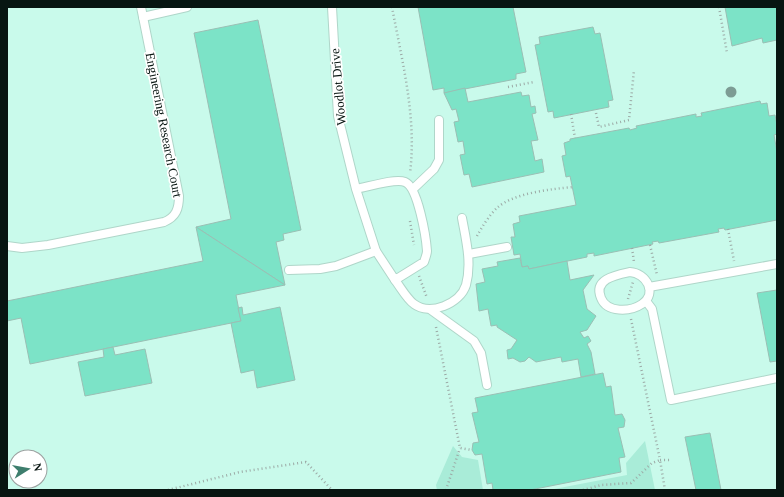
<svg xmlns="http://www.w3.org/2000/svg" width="784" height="497" font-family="Georgia,serif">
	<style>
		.built { fill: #c9faeb; fill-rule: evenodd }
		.green { fill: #a9ecd8 }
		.building { fill: #7ce3c7; stroke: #9abfb4 }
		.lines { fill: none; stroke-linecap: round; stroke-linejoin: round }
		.lane-casing { stroke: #afd6c9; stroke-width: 10 }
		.path { stroke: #9caaa6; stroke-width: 2.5; stroke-dasharray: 1 3; stroke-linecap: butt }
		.lane { stroke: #fff; stroke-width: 8 }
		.tree { fill: #7d9c94 }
		.labels { text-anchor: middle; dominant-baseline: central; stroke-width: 3.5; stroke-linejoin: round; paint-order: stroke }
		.street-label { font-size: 13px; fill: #071511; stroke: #fff }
	</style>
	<rect width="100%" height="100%" fill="#eefdf8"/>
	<path class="built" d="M7 7H777V490H7ZM16 457H40V481H16Z"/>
	<g class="green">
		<polygon points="645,441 655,490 549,490 627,475 626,463"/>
		<polygon points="453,446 462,457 478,460 483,490 437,490 436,485"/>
	</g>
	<g class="building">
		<polygon points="418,7 513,7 526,72 516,74 516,79 444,93 444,88 433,90"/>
		<polygon points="725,7 777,7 777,40 763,43 762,38 732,46"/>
		<polygon points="258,20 301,230 283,234 284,240 276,242 285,285 196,227 231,219 194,33"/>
		<polygon points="593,27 595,34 600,33 613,100 608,101 609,107 554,118 553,111 548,112 535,45 540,44 539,37"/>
		<polygon points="465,88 468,102 521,92 522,96 529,95 531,107 535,106 536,113 532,114 538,140 531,141 535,161 542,159 544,172 472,187 469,174 464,175 460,155 465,154 463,141 458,142 454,122 459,121 456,109 452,110 444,93"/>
		<polygon points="760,101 761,104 767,103 769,116 775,115 777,125 777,134 774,135 777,152 777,220 725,230 724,228 718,229 719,232 659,243 658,241 652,242 653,244 594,256 594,253 587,254 587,257 529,269 528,266 522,267 520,254 514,255 511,237 515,237 513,224 520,222 519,216 576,205 570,176 566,177 562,156 566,155 564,143 570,141 570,139 629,128 630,130 637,128 636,126 696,114 696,117 702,116 701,113"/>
		<polygon points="196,227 285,285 236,295 241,321 30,364 21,318 7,321 7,301 203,261"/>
		<polygon points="520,258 522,267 528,266 529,269 567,261 570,280 594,275 583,290 587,309 596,316 587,330 580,332 584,338 588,336 591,341 587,344 591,352 595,374 581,377 578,359 562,362 561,357 536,362 529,357 525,361 520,362 513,358 508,359 507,350 511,349 517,340 497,327 497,325 491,326 488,309 479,311 476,284 485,282 482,269 498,266 497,262"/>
		<polygon points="777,290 777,361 770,362 757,293"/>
		<polygon points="242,307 243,315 280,307 295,380 257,388 254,370 241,373 231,323 241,321 238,308"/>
		<polygon points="113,347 115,355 145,349 152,383 85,396 78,362 104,357 103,349"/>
		<polygon points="603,373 606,387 611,386 615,415 622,414 625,420 624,427 618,428 625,457 619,458 621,472 530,490 493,490 492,483 487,484 482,454 475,455 472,450 473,443 479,442 472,413 478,412 475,398"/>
		<polygon points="710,433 721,490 696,490 685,437"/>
	</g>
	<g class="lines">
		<defs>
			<g id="lane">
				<path d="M332 7 338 116 356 189 376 251 395 280 424 262C425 259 427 254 427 251 426 237 418 187 405 182 395 178 368 187 356 189"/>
				<polyline points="143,17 187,7"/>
				<polyline points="413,189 434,169 439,160 439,120"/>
				<path d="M7 246 22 248 48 245 164 222C176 217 179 209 179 196L141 7"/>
				<polyline points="469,254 507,247"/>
				<polyline points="289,270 320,269 336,266 376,251"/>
				<path d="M630 272C646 273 658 293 642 304 630 312 607 313 601 298 593 279 616 275 630 272Z"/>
				<path d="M395 280C401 288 407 299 414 304 430 316 460 304 466 285 472 263 466 240 462 218"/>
				<polyline points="649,287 777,264"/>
				<polyline points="646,301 652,309 671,400 777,378"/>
				<polyline points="431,310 474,341 481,353 487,385"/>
			</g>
		</defs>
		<use href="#lane" class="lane-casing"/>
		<g class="path">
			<path d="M392 7C402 61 417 118 410 173"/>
			<polyline points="719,7 727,53"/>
			<polyline points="508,87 534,82"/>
			<polyline points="596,113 599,127 629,120 634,70"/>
			<polyline points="571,114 575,138"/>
			<polyline points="410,221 414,245"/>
			<polyline points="728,229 734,261"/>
			<path d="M477 236C482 227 490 214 497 208 513 193 552 189 573 187"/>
			<polyline points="650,245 657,275"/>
			<polyline points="632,248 634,262"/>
			<polyline points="419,276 427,298"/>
			<polyline points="628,299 633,282"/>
			<polyline points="631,319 660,460 672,460"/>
			<polyline points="436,327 460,448 472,450"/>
			<polyline points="168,490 240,472 306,462 332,490"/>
			<polyline points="446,490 460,448"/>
			<polyline points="583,490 601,485 631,483 652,463 660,460 665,490"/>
		</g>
		<use href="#lane" class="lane"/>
	</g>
	<circle class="tree" cx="731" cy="92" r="5.5"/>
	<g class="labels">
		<g class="street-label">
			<text transform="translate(338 87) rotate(-95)">Woodlot Drive</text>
			<text transform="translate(164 125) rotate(79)">Engineering Research Court</text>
		</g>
	</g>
	<rect width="784" height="497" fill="none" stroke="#071511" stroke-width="16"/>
	<g transform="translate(28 469) rotate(79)"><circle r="19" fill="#ffffff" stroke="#9ca1a0"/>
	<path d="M0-3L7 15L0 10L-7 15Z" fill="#3e7e6d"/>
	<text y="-6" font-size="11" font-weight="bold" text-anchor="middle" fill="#071511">N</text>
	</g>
</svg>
